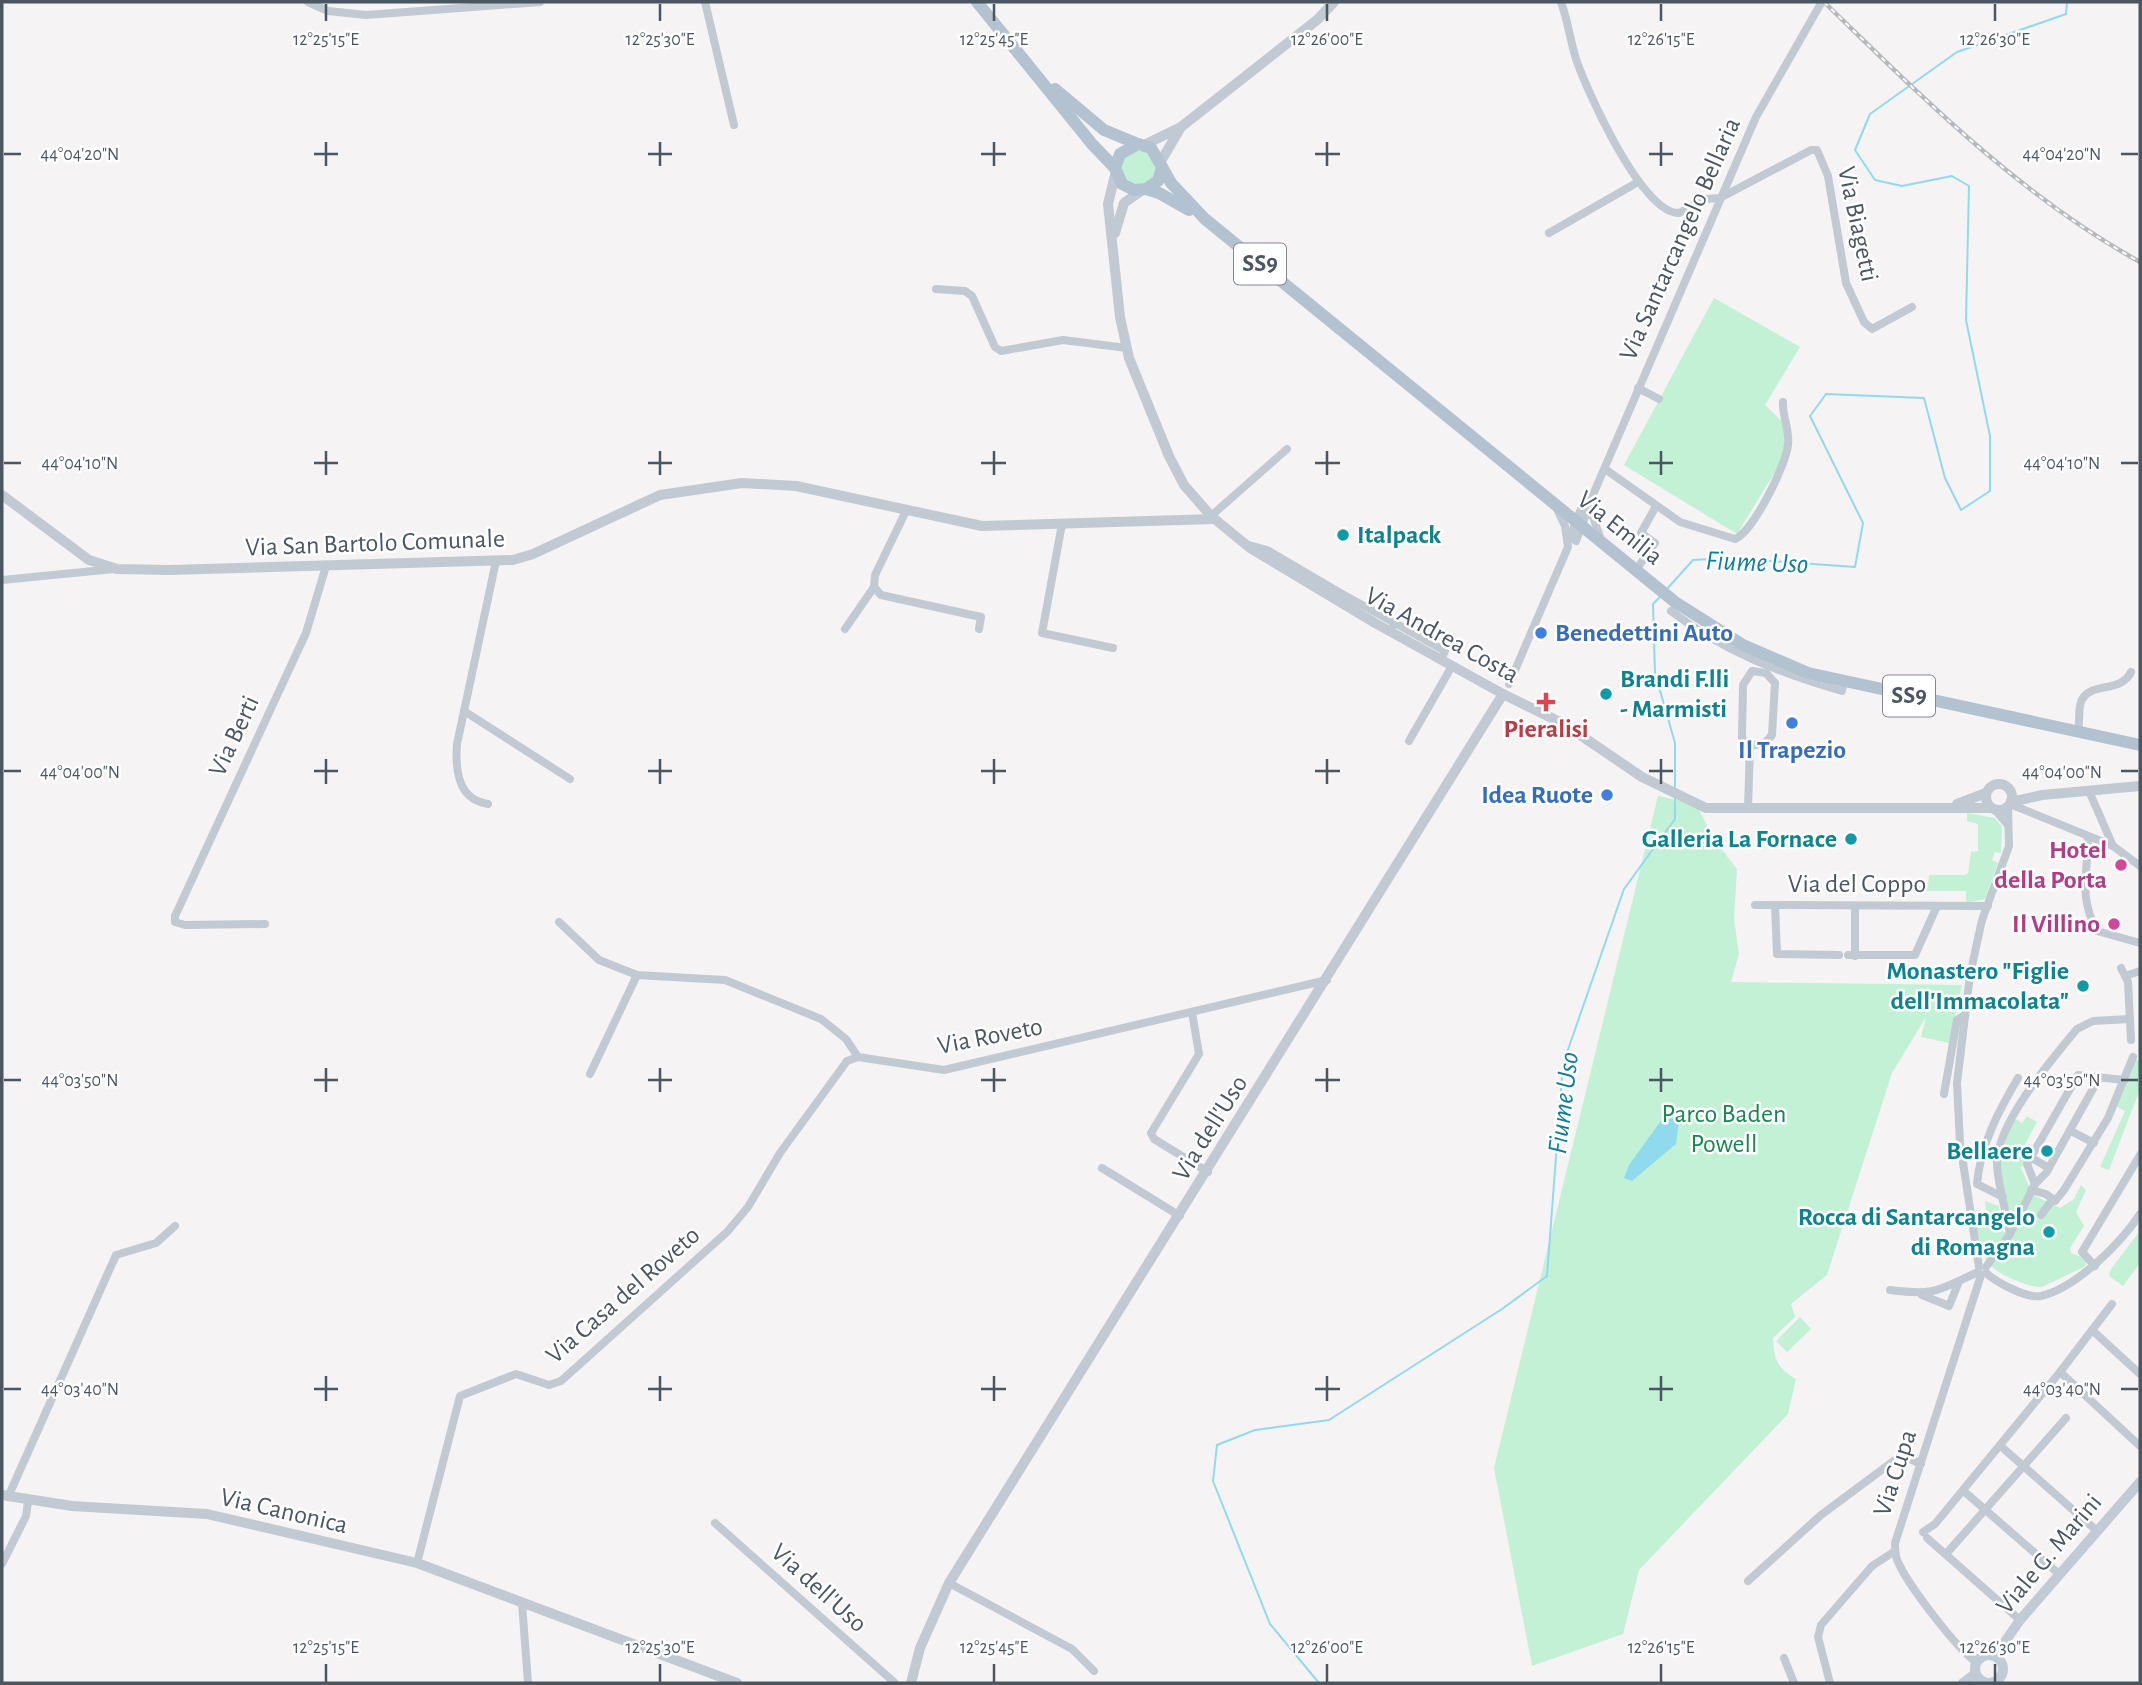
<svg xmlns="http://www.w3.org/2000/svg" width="2142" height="1685" font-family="'Alegreya Sans',sans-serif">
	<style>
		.green { fill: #c3f1d5 }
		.water { fill: #90daee }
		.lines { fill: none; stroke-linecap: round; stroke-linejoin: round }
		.stream { stroke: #90daee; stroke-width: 2 }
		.minor { stroke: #c1cad2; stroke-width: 8 }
		.tertiary { stroke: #c1cad2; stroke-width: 10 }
		.secondary { stroke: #c1cbd6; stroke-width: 10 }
		.primary { stroke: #b3c2d1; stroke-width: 12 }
		.rail-casing { stroke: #b5b8bd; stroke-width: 4.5 }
		.rail { stroke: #fff; stroke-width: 2; stroke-dasharray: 5; stroke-linecap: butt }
		.ticks { fill: none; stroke: #4a5661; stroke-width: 2.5 }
		.culture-dot { fill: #0f9aa8; stroke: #fff; stroke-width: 2.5 }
		.shop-dot { fill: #3f7fe0; stroke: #fff; stroke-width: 2.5 }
		.health-dot { fill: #e0444e; stroke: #fff; stroke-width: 2.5 }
		.hotel-dot { fill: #d1479c; stroke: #fff; stroke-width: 2.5 }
		.labels { text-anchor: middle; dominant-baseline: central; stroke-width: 5; stroke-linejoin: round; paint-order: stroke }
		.shield { fill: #fff; stroke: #808990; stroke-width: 2 }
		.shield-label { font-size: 24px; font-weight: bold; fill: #4a5661 }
		.street-label { font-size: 26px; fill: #4a5661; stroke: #fff }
		.culture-label { font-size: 26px; font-weight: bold; fill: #0d838f; stroke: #fff; text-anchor: end }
		.shop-label { font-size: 26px; font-weight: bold; fill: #366cbe; stroke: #fff; text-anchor: start }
		.health-label { font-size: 26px; font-weight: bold; fill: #be3a42; stroke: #fff }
		.hotel-label { font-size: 26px; font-weight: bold; fill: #b23c85; stroke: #fff; text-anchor: end }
		.park-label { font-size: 26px; fill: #17864f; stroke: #fff }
		.water-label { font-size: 28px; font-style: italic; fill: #0c7c9b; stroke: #fff }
		.ticks-label { font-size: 18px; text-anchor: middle; fill: #4a5661; stroke: #fff; stroke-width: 5; stroke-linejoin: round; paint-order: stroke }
	</style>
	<rect width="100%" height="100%" fill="#f5f3f3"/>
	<g class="green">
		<circle cx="1138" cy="168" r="17"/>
		<polygon points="1714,298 1800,347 1765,405 1786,425 1786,454 1737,534 1624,465"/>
		<path d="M1658 796 1696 804 1715 841 1737 869 1734 919 1739 954 1731 982 1962 985 1949 1043 1921 1037 1926 1017 1892 1073 1827 1275 1791 1304 1795 1317 1773 1338C1774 1359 1777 1368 1796 1379L1788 1414 1639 1570 1623 1634 1532 1666 1494 1468Z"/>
		<polygon points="1967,813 1995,818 2002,827 2001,853 1995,852 1992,860 1998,863 1985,899 1966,903 1966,891 1911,891 1910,887 1928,886 1929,875 1965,875 1968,873 1971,852 1978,851 1978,824 1967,821"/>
		<polygon points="2133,1057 2140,1062 2140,1089 2109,1170 2100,1167 2125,1111 2114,1105"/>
		<path d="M2027 1116 2037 1122 2023 1148 2028 1155 2021 1168 2033 1195 2060 1208 2074 1199 2081 1185 2086 1190 2076 1212 2084 1226 2070 1248 2071 1253 2086 1259V1266L2042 1287C2032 1287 2024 1284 2015 1280 1980 1267 1977 1245 1975 1210L1986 1211 1985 1201 1999 1206 2001 1231 2009 1233 1997 1164 2014 1118 2022 1123Z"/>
		<polygon points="2140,1231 2140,1263 2123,1286 2109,1276 2111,1269"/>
		<polygon points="1800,1317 1811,1329 1787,1352 1776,1341"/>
	</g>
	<polygon class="water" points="1668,1111 1679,1121 1676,1144 1632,1181 1624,1178 1629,1165"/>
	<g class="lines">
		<g class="stream">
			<polyline points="1667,589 1693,560 1728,558 1855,567 1863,523 1810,416 1826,394 1924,398 1945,478 1961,510 1990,491 1990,436 1966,320 1969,186 1952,176 1902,186 1875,180 1855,150 1870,114 1957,52 2066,14 2067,2"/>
			<polyline points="1661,596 1653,604 1655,673 1675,743 1675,787"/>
			<polyline points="1319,1683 1270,1624 1213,1481 1217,1445 1255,1430 1329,1420 1502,1309 1547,1276 1563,1064 1624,889 1675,819 1675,796"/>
		</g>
		<g class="minor">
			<polyline points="308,2 328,11 366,15 540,2"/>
			<polyline points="705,2 734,125"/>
			<path d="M1561 2C1568 21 1570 40 1576 59 1587 91 1642 214 1679 213L1706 199 1720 198 1811 150H1817L1828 176 1846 283 1864 322 1872 329 1912 307"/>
			<polyline points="1549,233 1638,182"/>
			<polyline points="936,289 965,291 972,296 995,347 1001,351 1063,340 1127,348"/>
			<polyline points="1638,388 1659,399"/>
			<path d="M1605 469 1680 522 1735 539C1753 532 1786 465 1788 445 1790 430 1782 416 1783 402"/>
			<polyline points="1211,516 1287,449"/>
			<polyline points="1062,524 1042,633 1113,648"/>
			<polyline points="1600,537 1591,511 1592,497 1756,117 1820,5"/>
			<path d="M1569 540C1575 526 1577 513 1586 501"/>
			<polyline points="1576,541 1590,504"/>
			<polyline points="1249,545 1267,550 1342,594"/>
			<polyline points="1636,570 1655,543 1641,533 1656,506"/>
			<polyline points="2,580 114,569"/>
			<polyline points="874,587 881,595 981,617 979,629"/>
			<polyline points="1341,596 1342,594 1395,623"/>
			<path d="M1671 611C1723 651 1780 673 1842 691L1844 682"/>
			<polyline points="845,629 874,587 875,575 907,509"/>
			<polyline points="1390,631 1395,623 1445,651 1441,660"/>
			<polygon points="1752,671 1766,673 1775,683 1772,735 1765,743 1750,746 1742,738 1743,685"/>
			<polyline points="1509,684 1568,547 1565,526 1557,509"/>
			<polyline points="464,711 570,779"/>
			<path d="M2078 730C2080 722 2078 711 2081 702 2088 681 2121 694 2131 672"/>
			<polyline points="1409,741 1452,666"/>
			<polyline points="2089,791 2113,846"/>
			<path d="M488 804C458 800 455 770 457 744L496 561"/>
			<polyline points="2010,804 2113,846 2140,866"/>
			<polyline points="1748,808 1750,746"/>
			<polyline points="1995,810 2007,824"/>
			<path d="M2088 837C2088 874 2078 896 2097 931L2140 943"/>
			<polyline points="1755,905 1988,906"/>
			<polyline points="1775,905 1777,954 1839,955"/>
			<polyline points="559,922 599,960 637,975 725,980 821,1019 846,1039 858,1057 944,1070 1327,980"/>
			<polyline points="265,924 185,925 175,922 175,916 306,633 326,566"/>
			<polyline points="1848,955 1915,955 1937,906"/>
			<polyline points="1855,956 1855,907"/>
			<polyline points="2121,968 2128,982 2131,1040"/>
			<polyline points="2125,976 2140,971"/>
			<polyline points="1192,1012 1199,1054 1151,1133 1154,1139 1208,1172"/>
			<polyline points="590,1074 637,975"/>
			<polyline points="1944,1094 1957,1020 1965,1015"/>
			<polyline points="2071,1131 2094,1143"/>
			<polyline points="2030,1157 2049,1168"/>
			<polyline points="1102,1168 1180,1216"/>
			<polyline points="2035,1184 2027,1164 2078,1075 2124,1080"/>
			<polyline points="2031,1190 2046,1194 2055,1201 2064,1190 2108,1118 2133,1057"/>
			<path d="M2003 1197 1977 1184C1980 1146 1999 1110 2018 1078"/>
			<polyline points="2041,1215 2053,1199"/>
			<path d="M2010 1234C2006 1211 1998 1186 1997 1164 1996 1124 2052 1059 2077 1029L2093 1021 2130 1019"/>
			<polyline points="2095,1266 2082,1252 2140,1155"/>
			<polyline points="1979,1267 1960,1143 1957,1083 1970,975 1982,920 2009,846 2008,807"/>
			<polyline points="1986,1267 2010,1234 2035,1184 2046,1173 2099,1078"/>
			<path d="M1986 1273C1996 1282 2027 1299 2041 1296 2076 1288 2121 1243 2140 1214"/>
			<path d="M1890 1290C1937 1296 1938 1290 1978 1272"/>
			<polyline points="1922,1295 1949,1306 1958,1284"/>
			<polyline points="2092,1330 2140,1374"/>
			<polyline points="2060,1372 2140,1446"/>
			<polyline points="2004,1449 2097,1531"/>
			<polyline points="1966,1493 2059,1574"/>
			<polyline points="8,1497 116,1255 156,1243 175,1226"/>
			<polyline points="715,1523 895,1683"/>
			<polyline points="1923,1532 1935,1524 2060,1372 2112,1304"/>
			<polyline points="1927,1538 2020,1620"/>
			<polyline points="1946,1554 2066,1418"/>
			<polyline points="417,1563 460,1396 516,1374 549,1385 561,1381 727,1232 748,1207 780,1153 847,1061 858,1057"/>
			<polyline points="2,1564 26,1516 28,1502"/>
			<polyline points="1748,1581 1821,1515 1895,1460 1908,1458 1921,1464"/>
			<polyline points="949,1583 1072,1649 1094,1671"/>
			<polyline points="522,1603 528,1683"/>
			<polyline points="1784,1658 1794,1683"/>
			<path d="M1976 1662C1957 1649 1909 1586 1899 1564 1895 1558 1895 1550 1895 1543L1981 1275"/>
			<polyline points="1830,1683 1818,1637 1821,1625 1872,1566 1895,1551"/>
		</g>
		<g class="tertiary">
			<polyline points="1144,145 1181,127 1317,20 1334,2"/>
			<polyline points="1161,161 1181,127"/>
			<polyline points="1116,171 1108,204 1120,317 1129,358 1169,456 1184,485 1211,516 1250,548 1375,623 1503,694 1564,724 1642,777 1706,808 1992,808"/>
			<polyline points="1115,233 1124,203 1141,191"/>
			<polyline points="2,495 89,560 117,569 170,570 513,560 533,554 660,495 742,483 796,486 982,526 1214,519"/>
			<circle cx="1999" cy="797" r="13"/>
			<polyline points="2011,802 2042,795 2140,786"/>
			<polyline points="1957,804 1986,793"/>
			<polyline points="2,1495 72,1506 207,1514 417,1563 737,1683"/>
			<polyline points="911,1683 920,1648 949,1583 1503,694"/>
		</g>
		<g class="secondary">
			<circle cx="1989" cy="1669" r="14"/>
			<polyline points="1995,1656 2020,1620 2140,1482"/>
			<polyline points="1963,1683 1975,1674"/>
		</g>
		<g class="primary">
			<polyline points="977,2 1092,144 1115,168 1122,184 1134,190 1146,189 1158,181 1162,167 1151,148 1138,144 1120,154 1115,168"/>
			<polyline points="1055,89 1104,130 1138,144"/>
			<polyline points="1162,167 1171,183 1205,219 1675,602 1743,645 1808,673 2140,745"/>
			<polyline points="1146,189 1159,193 1189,210"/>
		</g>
		<defs>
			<path id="rail" d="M1824 2C1923 98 2019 195 2140 262"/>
		</defs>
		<use href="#rail" class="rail-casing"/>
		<use href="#rail" class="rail"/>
	</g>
	<path class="ticks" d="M326 4V21M660 4V21M994 4V21M1327 4V21M1661 4V21M1995 4V21M326 142V166M660 142V166M994 142V166M1327 142V166M1661 142V166M4 154H21M314 154H338M648 154H672M981 154H1006M1315 154H1340M1649 154H1673M2121 154H2138M326 451V475M660 451V475M994 451V475M1327 451V475M1661 451V475M4 463H21M314 463H338M648 463H672M981 463H1006M1315 463H1340M1649 463H1673M2121 463H2138M326 759V784M660 759V784M994 759V784M1327 759V784M1661 759V784M4 771H21M314 771H338M648 771H672M981 771H1006M1315 771H1340M1649 771H1673M2121 771H2138M326 1068V1092M660 1068V1092M994 1068V1092M1327 1068V1092M1661 1068V1092M4 1080H21M314 1080H338M648 1080H672M981 1080H1006M1315 1080H1340M1649 1080H1673M2121 1080H2138M326 1376V1401M660 1376V1401M994 1376V1401M1327 1376V1401M1661 1376V1401M4 1389H21M314 1389H338M648 1389H672M981 1389H1006M1315 1389H1340M1649 1389H1673M2121 1389H2138M326 1664V1682M660 1664V1682M994 1664V1682M1327 1664V1682M1661 1664V1682M1995 1664V1682"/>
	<g class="culture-dot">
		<circle cx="1343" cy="535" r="7"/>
		<circle cx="1606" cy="694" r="7"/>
		<circle cx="1851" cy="839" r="7"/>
		<circle cx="2083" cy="986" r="7"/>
		<circle cx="2047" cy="1151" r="7"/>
		<circle cx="2049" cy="1232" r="7"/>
	</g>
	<g class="shop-dot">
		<circle cx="1541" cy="633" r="7"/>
		<circle cx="1792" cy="723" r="7"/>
		<circle cx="1607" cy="795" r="7"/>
	</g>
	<path class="health-dot" d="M1542.5 691.5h7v7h7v7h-7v7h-7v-7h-7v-7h7z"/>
	<g class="hotel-dot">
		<circle cx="2121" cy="865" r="7"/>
		<circle cx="2114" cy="924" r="7"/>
	</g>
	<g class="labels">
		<g class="shield">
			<rect x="1234" y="243.5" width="52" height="41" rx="5"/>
			<rect x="1883" y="675.5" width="52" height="41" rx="5"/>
		</g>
		<g class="shield-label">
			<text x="1260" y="264">SS9</text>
			<text x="1909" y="696">SS9</text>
		</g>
		<g class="street-label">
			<text transform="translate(1858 224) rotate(78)">Via Biagetti</text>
			<text transform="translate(1680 239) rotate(-66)">Via Santarcangelo Bellaria</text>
			<text transform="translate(1620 528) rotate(39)">Via Emilia</text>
			<text transform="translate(375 543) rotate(-2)">Via San Bartolo Comunale</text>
			<text transform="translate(1442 635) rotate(29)">Via Andrea Costa</text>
			<text transform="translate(234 736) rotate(-65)">Via Berti</text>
			<text x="1857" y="884">Via del Coppo</text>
			<text transform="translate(990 1036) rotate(-11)">Via Roveto</text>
			<text transform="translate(1210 1128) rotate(-58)">Via dell'Uso</text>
			<text transform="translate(623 1295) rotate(-41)">Via Casa del Roveto</text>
			<text transform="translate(1895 1473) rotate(-72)">Via Cupa</text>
			<text transform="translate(284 1511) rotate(13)">Via Canonica</text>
			<text transform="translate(2049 1554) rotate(-50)">Viale G. Marini</text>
			<text transform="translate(819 1588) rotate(42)">Via dell'Uso</text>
		</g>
		<g class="culture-label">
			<text x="1357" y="535" text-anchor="start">Italpack</text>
			<text x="1620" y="679" text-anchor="start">Brandi F.lli<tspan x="1620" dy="30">- Marmisti</tspan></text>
			<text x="1837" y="839">Galleria La Fornace</text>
			<text x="2069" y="971">Monastero "Figlie<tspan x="2069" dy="30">dell'Immacolata"</tspan></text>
			<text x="2033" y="1151">Bellaere</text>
			<text x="2035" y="1217">Rocca di Santarcangelo<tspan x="2035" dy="30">di Romagna</tspan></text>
		</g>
		<g class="shop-label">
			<text x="1555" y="633">Benedettini Auto</text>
			<text x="1792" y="750" text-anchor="middle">Il Trapezio</text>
			<text x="1593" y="795" text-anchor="end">Idea Ruote</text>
		</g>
		<g class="health-label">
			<text x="1546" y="729">Pieralisi</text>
		</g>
		<g class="hotel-label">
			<text x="2107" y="850">Hotel<tspan x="2107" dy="30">della Porta</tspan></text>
			<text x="2100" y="924">Il Villino</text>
		</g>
		<g class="park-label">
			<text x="1724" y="1114">Parco Baden<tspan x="1724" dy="30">Powell</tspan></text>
		</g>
		<g class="water-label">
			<text transform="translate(1757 563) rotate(2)">Fiume Uso</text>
			<text transform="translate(1564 1103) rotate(-83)">Fiume Uso</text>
		</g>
	</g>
	<g class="ticks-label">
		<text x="326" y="45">12°25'15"E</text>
		<text x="660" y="45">12°25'30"E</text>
		<text x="994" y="45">12°25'45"E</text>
		<text x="1327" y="45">12°26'00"E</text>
		<text x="1661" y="45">12°26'15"E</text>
		<text x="1995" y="45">12°26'30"E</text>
		<text x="80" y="160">44°04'20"N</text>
		<text x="2062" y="160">44°04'20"N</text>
		<text x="80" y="469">44°04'10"N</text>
		<text x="2062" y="469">44°04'10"N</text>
		<text x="80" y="778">44°04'00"N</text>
		<text x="2062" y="778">44°04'00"N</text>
		<text x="80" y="1086">44°03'50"N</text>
		<text x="2062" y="1086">44°03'50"N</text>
		<text x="80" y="1395">44°03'40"N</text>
		<text x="2062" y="1395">44°03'40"N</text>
		<text x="326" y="1653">12°25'15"E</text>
		<text x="660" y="1653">12°25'30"E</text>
		<text x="994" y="1653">12°25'45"E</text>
		<text x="1327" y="1653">12°26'00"E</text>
		<text x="1661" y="1653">12°26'15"E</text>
		<text x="1995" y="1653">12°26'30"E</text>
	</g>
	<rect width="2142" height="1685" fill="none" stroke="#4a5661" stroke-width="7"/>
</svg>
